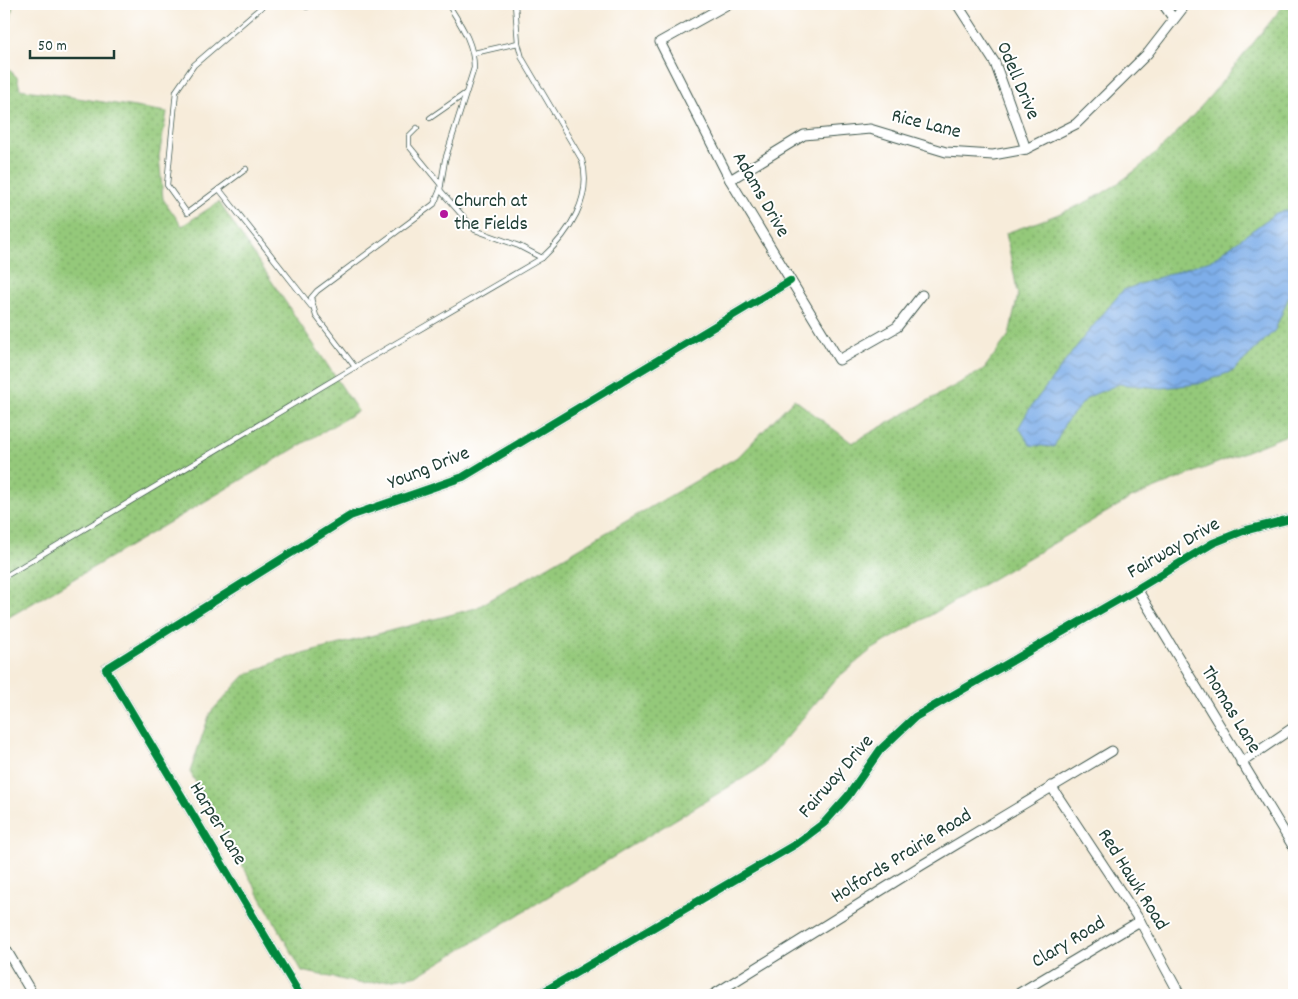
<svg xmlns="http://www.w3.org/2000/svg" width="1298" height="999" font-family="Dekko,sans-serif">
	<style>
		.grass { fill: url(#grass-dots); stroke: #5a8357 }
		.water { fill: url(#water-waves); stroke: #4e768e }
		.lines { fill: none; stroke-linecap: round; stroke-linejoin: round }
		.service-casing { stroke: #3f574d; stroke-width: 6 }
		.minor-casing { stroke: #3f574d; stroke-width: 11 }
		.service { stroke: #fff; stroke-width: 4.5 }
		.minor { stroke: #fff; stroke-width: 9 }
		.cycleway-casing { stroke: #fff; stroke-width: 11 }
		.cycleway { stroke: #00873e; stroke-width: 8 }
		.poi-dot { fill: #b5179e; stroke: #fff; stroke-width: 2 }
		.labels { text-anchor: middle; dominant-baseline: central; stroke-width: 4; stroke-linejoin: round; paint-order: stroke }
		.street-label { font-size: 20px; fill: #1f3d34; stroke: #fff }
		.poi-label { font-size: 20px; fill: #1f3d34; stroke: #fff; text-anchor: start }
	</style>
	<defs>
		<pattern id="grass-dots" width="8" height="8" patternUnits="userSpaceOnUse" patternTransform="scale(1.25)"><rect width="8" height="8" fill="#94c97a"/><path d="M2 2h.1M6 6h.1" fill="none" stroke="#78a465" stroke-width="1.8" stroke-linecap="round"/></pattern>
		<pattern id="water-waves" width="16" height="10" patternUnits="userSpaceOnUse" patternTransform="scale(1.25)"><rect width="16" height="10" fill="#7eaee9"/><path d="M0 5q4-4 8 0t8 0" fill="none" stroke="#678fbe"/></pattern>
	</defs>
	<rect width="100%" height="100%" fill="#fff"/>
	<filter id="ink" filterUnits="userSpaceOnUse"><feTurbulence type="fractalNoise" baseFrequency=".02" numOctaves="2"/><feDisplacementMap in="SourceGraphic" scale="10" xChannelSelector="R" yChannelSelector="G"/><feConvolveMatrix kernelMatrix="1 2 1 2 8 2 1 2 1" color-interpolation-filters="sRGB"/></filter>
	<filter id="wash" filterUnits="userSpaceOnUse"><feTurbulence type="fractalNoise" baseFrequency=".0096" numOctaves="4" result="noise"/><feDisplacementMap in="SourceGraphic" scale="20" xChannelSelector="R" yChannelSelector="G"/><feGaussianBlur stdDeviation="1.12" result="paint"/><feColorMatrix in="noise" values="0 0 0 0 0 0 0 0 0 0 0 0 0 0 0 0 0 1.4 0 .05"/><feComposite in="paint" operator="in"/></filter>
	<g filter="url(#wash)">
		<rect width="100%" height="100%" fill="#f7ecda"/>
		<g class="grass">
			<polygon points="4,4 13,4 4,65 17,77 20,89 167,112 159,156 163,199 182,226 219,202 358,411 4,620"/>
			<path d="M1285 4H1294V432L1131 498 871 650 836 679 760 768 419 975 363 984 302 971 190 772 210 713 244 676 280 660 476 608 739 456 794 399 852 443 983 370 1009 335 1018 295 1006 233C1043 220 1081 208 1114 186 1183 140 1232 67 1285 4Z"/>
		</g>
		<polygon class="water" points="1294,209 1294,284 1275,330 1233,371 1198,384 1162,388 1119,384 1088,397 1065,423 1054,447 1030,445 1019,427 1030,408 1083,338 1123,290 1213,259 1276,213"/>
	</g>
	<g filter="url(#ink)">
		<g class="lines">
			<defs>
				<g id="service">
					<polyline points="300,4 307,7 312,4"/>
					<path d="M448 4C461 25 474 43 474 68L445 160 440 190 434 204 317 291 311 298 316 316 355 367 542 258C569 233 593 198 582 160L522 58 518 43 515 4"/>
					<polyline points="474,53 518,43"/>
					<polyline points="430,118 466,93"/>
					<polyline points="417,128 409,136 409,146 441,185"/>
					<polyline points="246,169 187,213 167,185 176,91 194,65 265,4"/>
					<polyline points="219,189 311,306"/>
					<polyline points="440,190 475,230 519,246 542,258"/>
					<polyline points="4,577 355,367"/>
					<polyline points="1114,995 1115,995"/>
				</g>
				<g id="minor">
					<polyline points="728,4 660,42 730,180 839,360 897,327 922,295"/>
					<polyline points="957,4 995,63 1026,149"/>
					<polyline points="1163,4 1173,18"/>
					<polyline points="730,180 804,135 870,129 946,152 993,155 1026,149 1076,124 1148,53 1186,4"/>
					<polyline points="1137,589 1294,848"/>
					<polyline points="1241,763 1294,727"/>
					<polyline points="1051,786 1140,921 1180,995"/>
					<polyline points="4,946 33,995"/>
					<polyline points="300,995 106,669 350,516 463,477 790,281"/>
					<polyline points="538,995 796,844 824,823 848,796 880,750 915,717 1137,589 1213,543 1243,531 1294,518"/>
					<polyline points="713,995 922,865 1112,751"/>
					<polyline points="1016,995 1140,921"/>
				</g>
			</defs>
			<use href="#service" class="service-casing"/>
			<use href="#minor" class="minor-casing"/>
			<use href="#service" class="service"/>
			<use href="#minor" class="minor"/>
			<defs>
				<g id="cycleway">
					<polyline points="300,995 106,669 350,516 463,477 790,281"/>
					<polyline points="538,995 796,844 824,823 848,796 880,750 915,717 1137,589 1213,543 1243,531 1294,518"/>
				</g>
			</defs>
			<use href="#cycleway" class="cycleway-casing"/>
			<use href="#cycleway" class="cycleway"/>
		</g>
	</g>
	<circle class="poi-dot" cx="444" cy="214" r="5"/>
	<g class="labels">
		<g class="street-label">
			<text transform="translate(1017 81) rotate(67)">Odell Drive</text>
			<text transform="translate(926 125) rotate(14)">Rice Lane</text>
			<text transform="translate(760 195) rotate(60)">Adams Drive</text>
			<text transform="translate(429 469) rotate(-22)">Young Drive</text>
			<text transform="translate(1174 549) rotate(-30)">Fairway Drive</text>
			<text transform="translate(1230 710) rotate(59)">Thomas Lane</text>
			<text transform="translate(837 777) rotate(-49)">Fairway Drive</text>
			<text transform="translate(217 824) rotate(59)">Harper Lane</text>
			<text transform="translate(902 857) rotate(-32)">Holfords Prairie Road</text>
			<text transform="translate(1132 880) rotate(58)">Red Hawk Road</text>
			<text transform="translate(1069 943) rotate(-31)">Clary Road</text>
		</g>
		<g class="poi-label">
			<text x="454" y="202">Church at<tspan x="454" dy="23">the Fields</tspan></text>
		</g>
	</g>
	<rect width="1298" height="999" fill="none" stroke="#fff" stroke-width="20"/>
	<path d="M30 50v8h84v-8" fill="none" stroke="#1f3d34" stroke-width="2.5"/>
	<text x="38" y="50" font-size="15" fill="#1f3d34" stroke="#ffffff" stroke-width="4" paint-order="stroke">50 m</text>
</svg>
